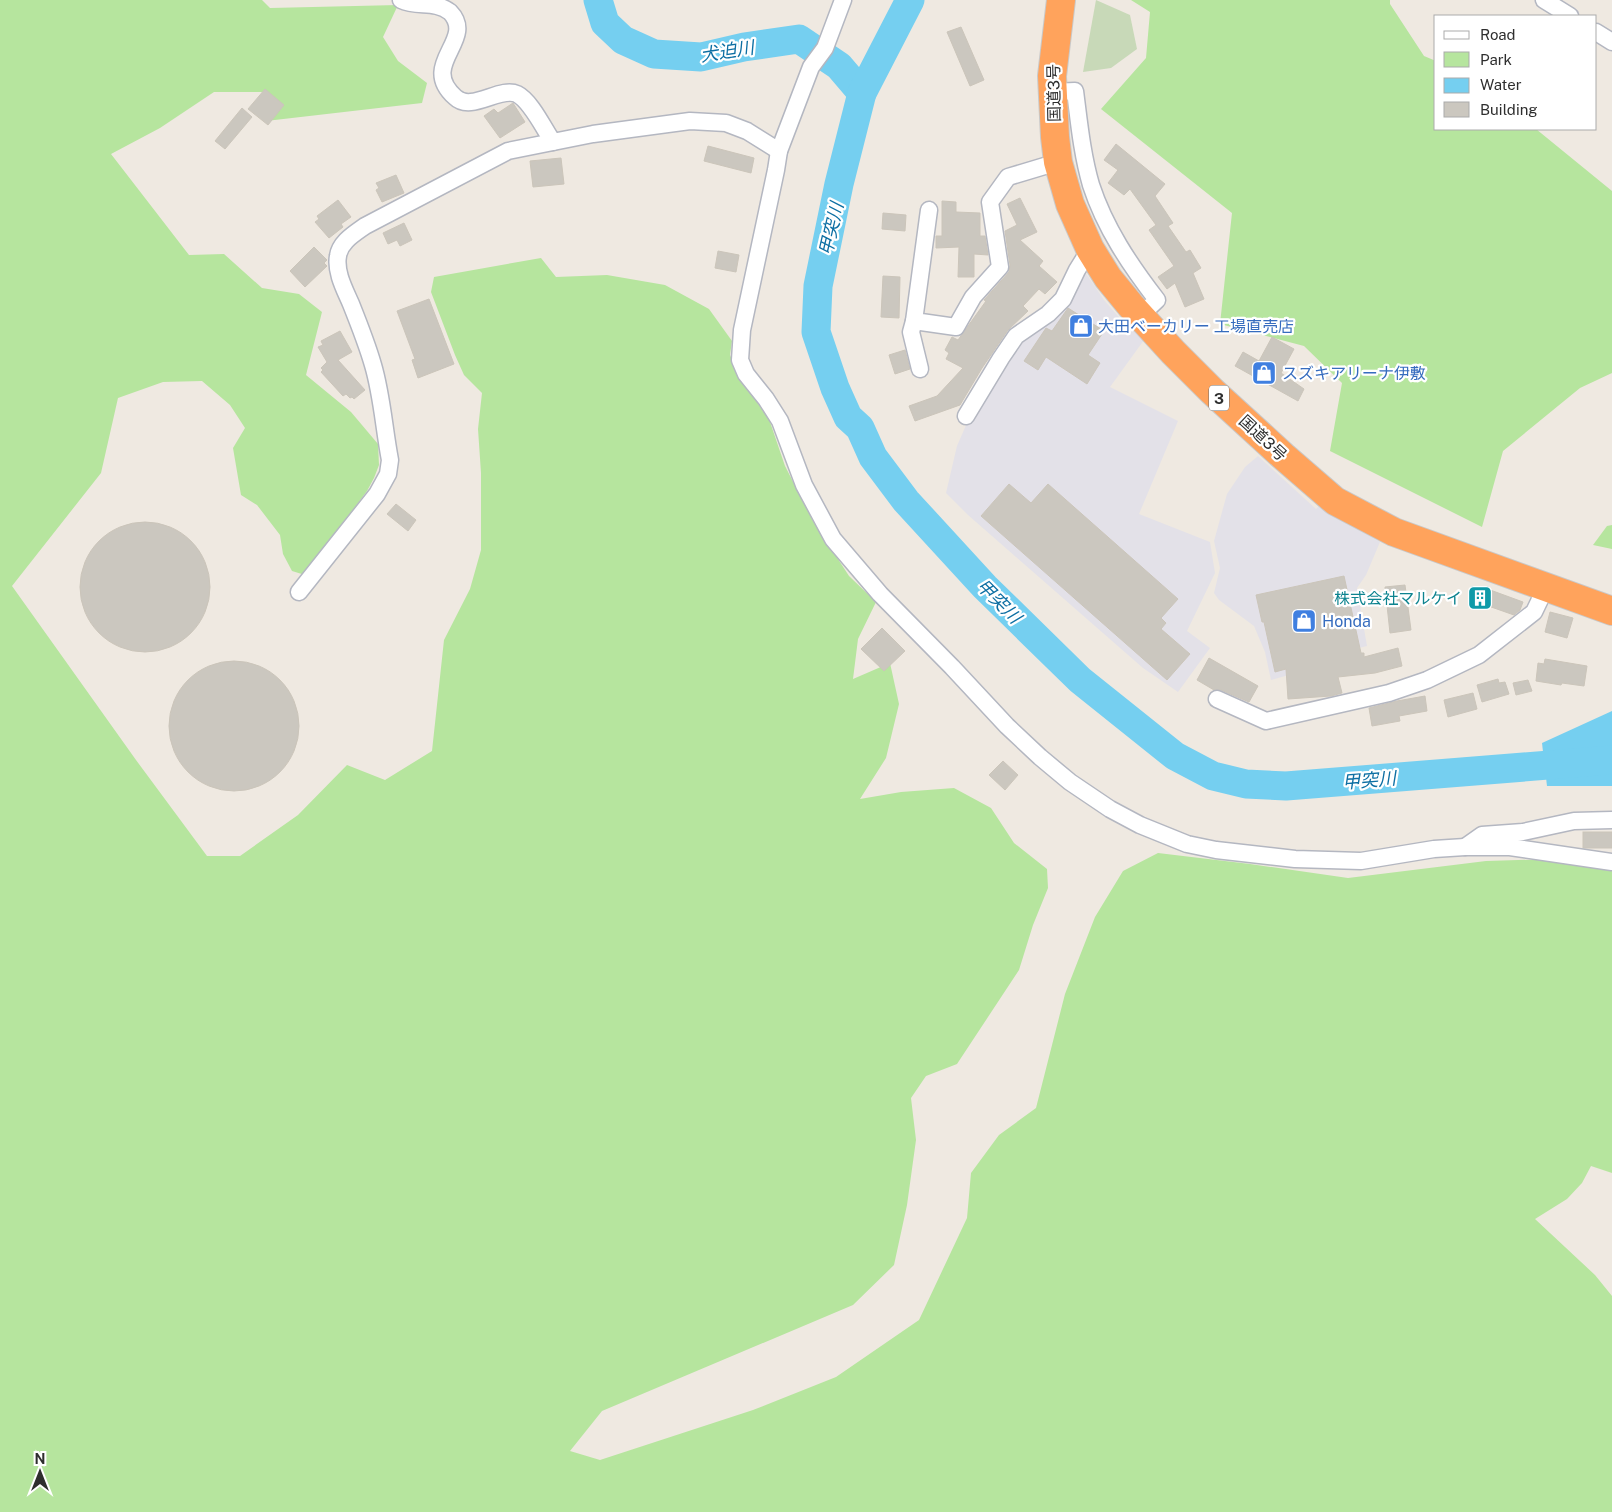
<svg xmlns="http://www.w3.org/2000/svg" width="1612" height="1512" font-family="'Public Sans','Noto Sans JP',sans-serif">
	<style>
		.industrial { fill: #e3e1e8 }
		.green { fill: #b6e59e }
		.cemetery { fill: #c8d9b8 }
		.water { fill: #75cff0 }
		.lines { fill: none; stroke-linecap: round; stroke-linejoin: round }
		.river { stroke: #75cff0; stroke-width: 29 }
		.building { fill: #cbc7bf; stroke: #cbc5ba }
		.street-casing { stroke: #b4b7c1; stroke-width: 19 }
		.highway-casing { stroke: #c9c9c9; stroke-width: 30 }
		.street { stroke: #fff; stroke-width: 16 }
		.highway { stroke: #ffa35c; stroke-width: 28 }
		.labels { text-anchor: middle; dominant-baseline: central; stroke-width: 4.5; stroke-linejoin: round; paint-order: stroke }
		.shield { fill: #fff; stroke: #6d6d6d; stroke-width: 1 }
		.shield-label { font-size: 15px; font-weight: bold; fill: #2e2e2e }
		.street-label { font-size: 16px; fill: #2e2e2e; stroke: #fff }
		.shop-label { font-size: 16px; fill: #366cbe; stroke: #fff; text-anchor: start }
		.culture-label { font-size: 16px; fill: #0d838f; stroke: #fff; text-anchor: end }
		.water-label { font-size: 18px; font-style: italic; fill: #0d6fa3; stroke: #fff }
	</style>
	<rect width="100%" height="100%" fill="#efe9e1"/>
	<g class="industrial">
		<polygon points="1085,272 1104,300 1124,323 1144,340 1110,387 1178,421 1139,514 1210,542 1215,573 1187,631 1210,648 1178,692 1143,668 968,515 946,493 957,446 967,423 1017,343"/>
		<polygon points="1258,456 1316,509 1319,506 1380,542 1366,575 1357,588 1367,646 1334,654 1335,662 1271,680 1265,652 1254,626 1219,600 1214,593 1220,568 1214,541 1227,494 1245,467"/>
	</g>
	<g class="green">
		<polygon points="0,0 262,0 270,8 398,5 383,37 398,61 427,83 422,103 266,121 267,92 214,92 160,128 111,154 189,255 224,254 262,288 299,294 322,312 306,375 351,412 378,444 379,465 374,478 367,491 305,575 292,571 283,554 280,535 257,505 241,495 233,448 245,428 230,405 202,381 163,382 118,398 101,473 12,586 136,760 207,856 240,856 298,815 347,765 385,780 432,751 444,640 470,589 481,550 481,473 478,429 482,393 464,375 455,355 431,292 434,277 541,258 556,277 607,275 665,285 709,309 732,341 730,355 740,378 769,419 785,466 812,519 849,576 876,602 858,639 853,679 890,663 899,704 886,758 860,799 901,792 954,788 991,808 1014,843 1047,869 1048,888 1033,925 1019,970 957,1064 926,1076 911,1098 916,1140 907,1205 894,1265 853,1305 602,1411 570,1451 600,1460 753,1410 836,1377 919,1320 967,1218 971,1173 999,1135 1036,1108 1065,994 1095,917 1123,871 1158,853 1250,864 1348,878 1486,861 1557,859 1612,860 1612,1173 1591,1166 1582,1183 1567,1199 1535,1219 1595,1275 1612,1296 1612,1512 0,1512"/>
		<polygon points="1131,0 1390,0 1390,4 1424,56 1436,61 1436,129 1536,129 1612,191 1612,373 1580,388 1503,451 1482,527 1330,451 1342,383 1304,346 1220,324 1232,213 1101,109 1146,58 1150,12"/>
		<polygon points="1612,525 1612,549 1593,545 1607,526"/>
	</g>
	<polygon class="cemetery" points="1096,0 1130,15 1137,49 1111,68 1083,72"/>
	<polygon class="water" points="1612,711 1612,786 1547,786 1542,743"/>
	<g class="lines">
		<g class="river">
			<polyline points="598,0 605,23 623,40 654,54 701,57 744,47 799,39 839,66 862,93"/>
			<polyline points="910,0 862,93 839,184 818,286 816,332 835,388 848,417 860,428 873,457 906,501 985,587 1080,680 1175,756 1213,776 1246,784 1286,786 1612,760"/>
		</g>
	</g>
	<g class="building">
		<polygon points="961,27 984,80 970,86 947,32"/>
		<polygon points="265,89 284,105 268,125 248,109"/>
		<polygon points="513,103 525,122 500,138 484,116 494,109 498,113"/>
		<polygon points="242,108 252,117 225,149 215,141"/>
		<polygon points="1116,144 1165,184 1155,196 1173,223 1168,226 1186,252 1190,250 1201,268 1193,273 1204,299 1185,307 1175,283 1167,289 1158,277 1174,266 1149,230 1156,225 1130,189 1124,195 1108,183 1118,170 1104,160"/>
		<polygon points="708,146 754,158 751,173 704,161"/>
		<polygon points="561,158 564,184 533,187 530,161"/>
		<polygon points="396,175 404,193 382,202 376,190 379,188 376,183"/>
		<polygon points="1020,198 1037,232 1020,240 1043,261 1039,266 1057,282 1045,294 1039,289 1023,306 1028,311 1008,330 982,368 960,405 915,421 909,406 937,396 963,368 946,359 949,353 945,350 952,337 958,340 986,301 984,300 1009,272 1010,265 1005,231 1017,225 1007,204"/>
		<polygon points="338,200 351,217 341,224 343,227 329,238 315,222 319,219 317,216"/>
		<polygon points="942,201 956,202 956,212 980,213 980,236 985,236 988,255 974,254 974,277 958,277 959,247 936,248 936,236 942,236"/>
		<polygon points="883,213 906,215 905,231 882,229"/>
		<polygon points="404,223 412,240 400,246 397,240 388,244 383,233"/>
		<polygon points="314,247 327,260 324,263 327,266 305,287 290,271"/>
		<polygon points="718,251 739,255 736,272 715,268"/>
		<polygon points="883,276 900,277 899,318 881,317"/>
		<polygon points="429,299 454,364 418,378 412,360 415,359 397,311"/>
		<polygon points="1068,308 1104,331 1088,355 1100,363 1087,384 1046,357 1038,370 1024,361 1046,328 1052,331"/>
		<polygon points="340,331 352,352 338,360 365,390 354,399 352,397 350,398 346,394 343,396 321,372 323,370 321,368 327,362 318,347 323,345 321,341"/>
		<polygon points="1272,337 1294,349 1281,373 1304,389 1298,401 1235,366 1243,352 1259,361"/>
		<polygon points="905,350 910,369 895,374 889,355"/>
		<polygon points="1009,484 1031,503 1048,484 1178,599 1161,618 1166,623 1161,629 1190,654 1167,680 981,516"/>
		<polygon points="396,504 416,520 408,531 387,514"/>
		<circle cx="145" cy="587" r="65"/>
		<polygon points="1344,576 1361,653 1364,653 1364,657 1398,648 1402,666 1375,673 1338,677 1342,693 1331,696 1288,699 1286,669 1275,672 1264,622 1262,622 1256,595"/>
		<polygon points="1405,585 1411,630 1390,633 1385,587"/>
		<polygon points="1482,587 1523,602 1520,610 1514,615 1477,602"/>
		<polygon points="1550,612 1573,618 1567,638 1545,632"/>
		<polygon points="882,628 905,651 884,671 861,649"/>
		<polygon points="1209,658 1258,686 1249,702 1221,690 1214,690 1197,680"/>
		<polygon points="1545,659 1587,666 1584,686 1562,683 1561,685 1536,681 1538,663 1544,664"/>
		<circle cx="234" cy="726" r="65"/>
		<polygon points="1498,679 1499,683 1505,682 1509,694 1482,702 1477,685"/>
		<polygon points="1528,680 1532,691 1516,695 1513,683"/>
		<polygon points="1473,693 1477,709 1448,717 1444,700"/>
		<polygon points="1425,696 1427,711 1399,716 1400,721 1372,726 1369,708 1397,701"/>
		<polygon points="1003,761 1018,775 1005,790 989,775"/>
		<rect x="1583" y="832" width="29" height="16"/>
	</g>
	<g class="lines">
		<defs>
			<g id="street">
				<path d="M401 0C418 8 434 0 450 12 477 40 418 64 455 97 471 113 500 86 517 94 531 101 544 129 553 142"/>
				<polyline points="843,0 825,48 811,67 779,151 776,170 742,330 740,360 746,374 766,399 780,421 804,485 833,539 880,594 952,667 1007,726 1040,757 1070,782 1110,809 1140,825 1187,844 1216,850 1295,859 1361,861 1434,849 1465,847 1510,847 1612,862"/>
				<polyline points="1544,0 1570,16"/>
				<polyline points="1596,32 1612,42"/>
				<path d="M1052 92 1075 91C1079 122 1082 154 1091 185 1105 228 1130 265 1157 300L1140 316"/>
				<polyline points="929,210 914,321 956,327 973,297 1000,267 990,202 1008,177 1058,162"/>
				<polyline points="914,321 911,332 920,369"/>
				<polyline points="966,416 1001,358 1016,336 1048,314 1063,299 1077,270 1090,249"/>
				<path d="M299 592 377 494 388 474 390 460C384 429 382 395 373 365 367 344 359 324 351 304 345 290 335 272 338 256 340 242 354 234 365 226L508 151 593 134 690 121 726 123 747 131 779 151"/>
				<polyline points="1217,699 1266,721 1389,693 1427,680 1479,655 1534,612 1546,587"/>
				<polyline points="1465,847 1482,835 1523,832 1574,821 1612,820"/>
			</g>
			<polyline id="highway" points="1061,0 1052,76 1055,137 1058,162 1070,204 1090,249 1108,278 1131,306 1173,352 1212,391 1283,456 1335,501 1394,532 1612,611"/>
		</defs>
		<use href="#street" class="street-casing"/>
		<use href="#highway" class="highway-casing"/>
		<use href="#street" class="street"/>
		<use href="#highway" class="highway"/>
	</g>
	<defs>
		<symbol id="shop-square" viewBox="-11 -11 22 22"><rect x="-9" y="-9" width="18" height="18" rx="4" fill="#3f7fe0" stroke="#fff"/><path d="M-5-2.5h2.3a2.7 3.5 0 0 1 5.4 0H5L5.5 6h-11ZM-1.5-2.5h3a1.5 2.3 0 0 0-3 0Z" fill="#fff"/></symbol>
		<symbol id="building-square" viewBox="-11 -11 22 22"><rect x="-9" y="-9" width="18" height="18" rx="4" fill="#0f9aa8" stroke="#fff"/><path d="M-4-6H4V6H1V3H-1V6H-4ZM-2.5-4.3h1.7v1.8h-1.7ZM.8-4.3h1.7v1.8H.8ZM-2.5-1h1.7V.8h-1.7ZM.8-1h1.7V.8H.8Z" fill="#fff"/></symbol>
	</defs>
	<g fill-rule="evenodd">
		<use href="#shop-square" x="1067" y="312" width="28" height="28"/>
		<use href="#shop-square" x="1250" y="359" width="28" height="28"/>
		<use href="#building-square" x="1466" y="584" width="28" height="28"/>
		<use href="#shop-square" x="1290" y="607" width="28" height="28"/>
	</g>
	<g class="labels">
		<rect class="shield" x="1209" y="385.5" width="20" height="25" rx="4"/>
		<g class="shield-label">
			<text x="1219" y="398">3</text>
		</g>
		<g class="street-label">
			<text transform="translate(1054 93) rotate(-91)">国道3号</text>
			<text transform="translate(1263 438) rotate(43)">国道3号</text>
		</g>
		<g class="shop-label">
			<text x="1098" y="326">大田ベーカリー 工場直売店</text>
			<text x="1282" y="373">スズキアリーナ伊敷</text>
			<text x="1322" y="621">Honda</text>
		</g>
		<g class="culture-label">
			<text x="1462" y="598">株式会社マルケイ</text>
		</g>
		<g class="water-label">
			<text transform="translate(727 51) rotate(-9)">犬迫川</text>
			<text transform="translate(831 229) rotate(-77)">甲突川</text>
			<text transform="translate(999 601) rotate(45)">甲突川</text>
			<text transform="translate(1369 780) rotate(-5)">甲突川</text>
		</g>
	</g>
	<rect x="1434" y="15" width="162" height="115" fill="#ffffff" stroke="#ababab"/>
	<rect x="1444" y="31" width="25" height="8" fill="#ffffff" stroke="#ababab"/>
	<text x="1480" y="40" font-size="15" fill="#2e2e2e">Road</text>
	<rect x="1444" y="52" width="25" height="15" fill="#b6e59e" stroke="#ababab"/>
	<text x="1480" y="65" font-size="15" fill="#2e2e2e">Park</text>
	<rect x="1444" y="78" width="25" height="15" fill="#75cff0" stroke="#ababab"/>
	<text x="1480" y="90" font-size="15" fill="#2e2e2e">Water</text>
	<rect x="1444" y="102" width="25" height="15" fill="#cbc7bf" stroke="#ababab"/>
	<text x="1480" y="115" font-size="15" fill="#2e2e2e">Building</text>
	<g transform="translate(40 1472)" stroke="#ffffff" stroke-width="4" paint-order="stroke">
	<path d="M0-4L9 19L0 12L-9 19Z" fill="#2e2e2e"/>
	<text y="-8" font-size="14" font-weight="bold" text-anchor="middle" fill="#2e2e2e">N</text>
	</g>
</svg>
